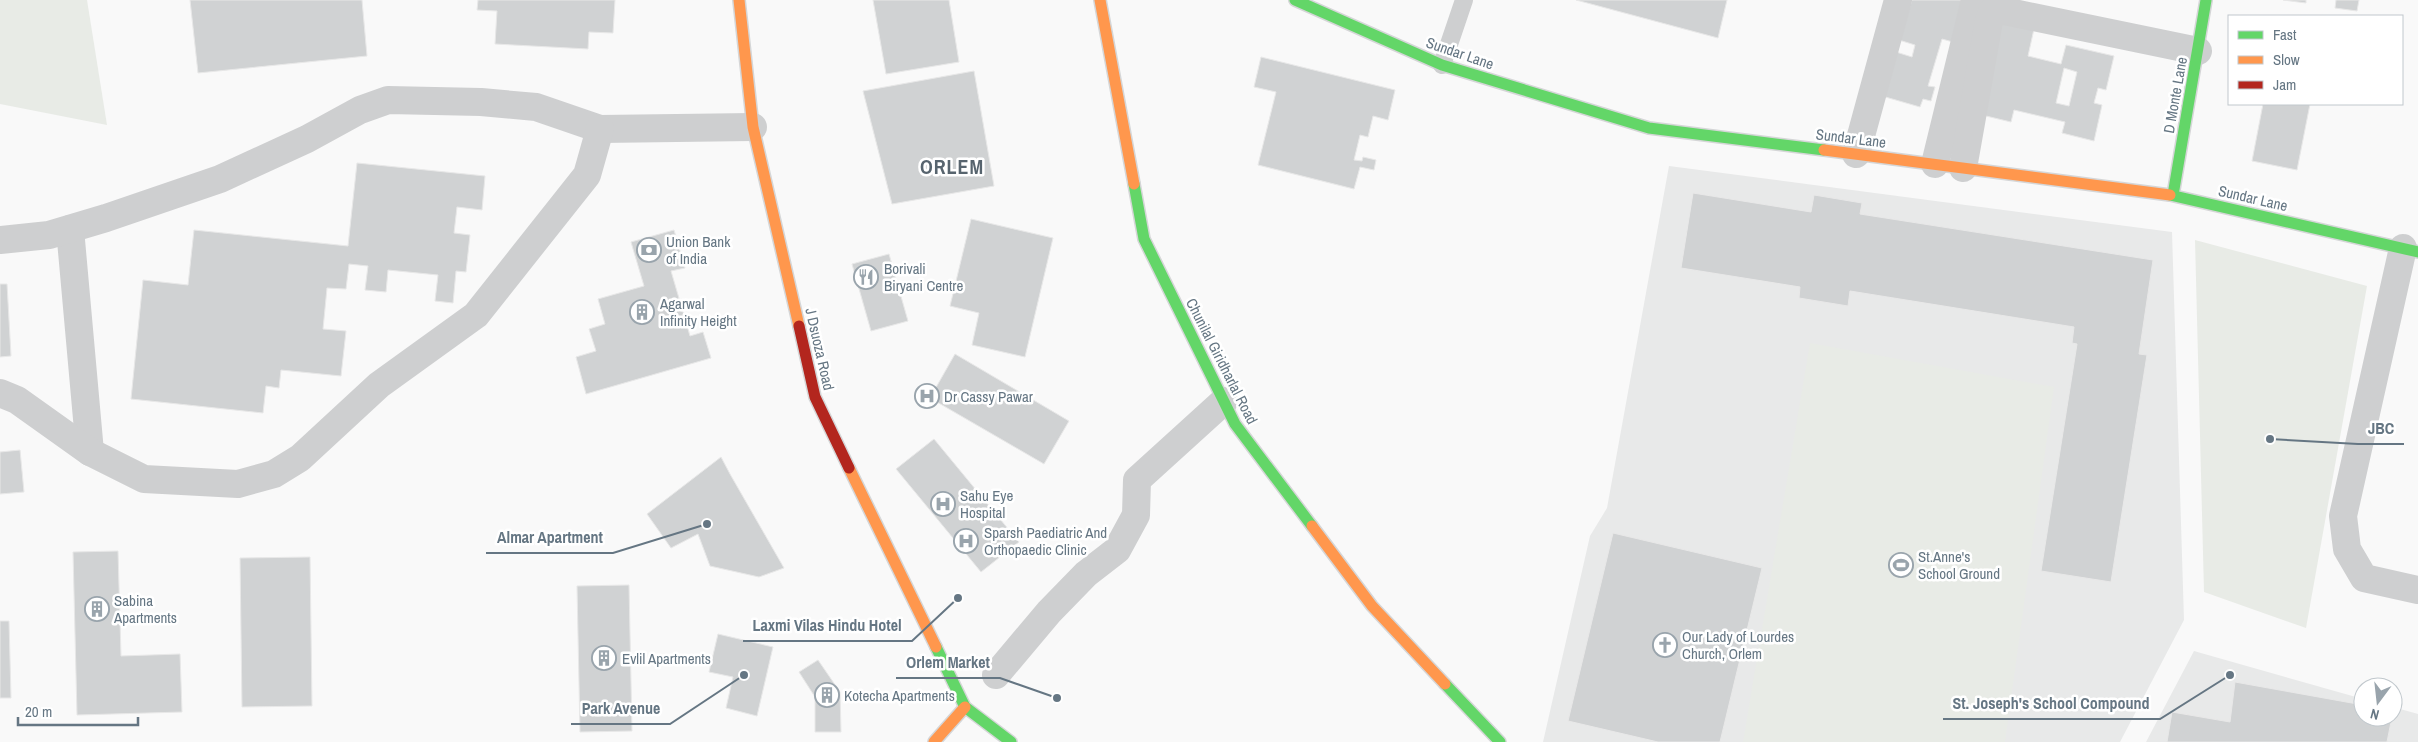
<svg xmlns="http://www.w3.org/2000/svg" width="2418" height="742" font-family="'Archivo Narrow',sans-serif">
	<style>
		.built { fill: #e8e9e9 }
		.green { fill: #e8ebe6 }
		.building { fill: #d0d2d3; stroke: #e8e8e8; fill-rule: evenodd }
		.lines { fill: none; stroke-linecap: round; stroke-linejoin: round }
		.fast-casing { stroke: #d5d6d7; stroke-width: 14 }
		.slow-casing { stroke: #d5d6d7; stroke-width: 14 }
		.jam-casing { stroke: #d5d6d7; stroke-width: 14 }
		.lane { stroke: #cecfd0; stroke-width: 18 }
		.street { stroke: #cecfd0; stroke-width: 28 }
		.fast { stroke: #63d668; stroke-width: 11 }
		.slow { stroke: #ff974d; stroke-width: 11 }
		.jam { stroke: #b3261e; stroke-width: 11 }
		.labels { text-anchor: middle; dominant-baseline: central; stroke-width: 5; stroke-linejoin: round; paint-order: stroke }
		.street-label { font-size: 15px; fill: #657683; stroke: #fff }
		.poi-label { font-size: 15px; fill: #657683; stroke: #fff; text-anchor: start }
		.district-label { font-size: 20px; font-weight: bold; letter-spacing: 1px; fill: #57646e; stroke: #fff }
		.leader { fill: none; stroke: #657683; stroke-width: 2 }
		.callout-dot { fill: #657683; stroke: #fff; stroke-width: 2 }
		.callout-label { font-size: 16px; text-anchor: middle; font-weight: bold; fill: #657683; stroke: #fff; stroke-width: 5; stroke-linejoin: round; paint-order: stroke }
	</style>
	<rect width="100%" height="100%" fill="#f9f9f9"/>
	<g class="built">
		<polygon points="1669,166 2172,232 2184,620 2120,742 1543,742 1590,536 1607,508"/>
		<polygon points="2194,651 2363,699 2363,717 2393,717 2393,707 2418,714 2418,742 2146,742"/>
	</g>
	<g class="green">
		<polygon points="0,0 87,0 107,125 0,104"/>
		<polygon points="2195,240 2367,286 2306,628 2204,592"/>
		<polygon points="1810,343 2054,387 2005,742 1743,742"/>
	</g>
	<g class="building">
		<polygon points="190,0 362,0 367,56 198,73"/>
		<polygon points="478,0 615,0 613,33 589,32 588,49 495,44 497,11 477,10"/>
		<polygon points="873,0 949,0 959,62 886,74"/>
		<polygon points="1576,0 1727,0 1718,38"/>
		<polygon points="1912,0 1967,0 1953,42 1942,39 1928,86 1935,87 1931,101 1923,99 1920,107 1882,96 1896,52 1912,57 1915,45 1899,40"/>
		<polygon points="2283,0 2306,0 2306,3"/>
		<polygon points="2336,0 2359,0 2357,11 2335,8"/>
		<path d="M1999 20 2034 29 2028 56 2061 64 2066 45 2114 56 2106 90 2098 88 2094 103 2102 105 2094 141 2062 133 2065 122 2014 110 2011 122 1982 115ZM2064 68 2077 72 2069 106 2056 103Z"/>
		<polygon points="1261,57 1395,90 1388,120 1373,116 1368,137 1360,135 1354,160 1362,161 1363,157 1376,160 1374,170 1360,167 1354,189 1258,165 1276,92 1254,87"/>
		<polygon points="974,71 994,186 892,204 863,91"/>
		<polygon points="2263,104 2310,104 2297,170 2252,161"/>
		<polygon points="357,163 485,176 482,210 457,207 454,233 470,235 466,272 456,271 453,303 435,301 438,275 388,270 386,292 365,290 368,266 349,264 346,289 327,288 323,329 346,331 341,376 281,370 279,388 266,386 263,413 131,399 143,280 188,285 194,230 348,246"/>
		<polygon points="1693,193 1811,212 1814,195 1862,203 1860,214 2153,260 2139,354 2147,355 2111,582 2041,571 2077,344 2072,343 2074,327 1850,291 1848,306 1799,298 1800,287 1681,268"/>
		<polygon points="971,219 1053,238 1025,357 972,345 979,313 950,306"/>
		<polygon points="674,230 685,268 671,271 690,336 703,332 711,358 586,394 576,357 596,351 589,329 605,324 598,299 644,286 631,242"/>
		<polygon points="889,254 908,321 871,331 852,264"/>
		<polygon points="0,284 7,284 11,356 0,357"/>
		<polygon points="955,354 1069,421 1044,464 930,398"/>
		<polygon points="934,439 1019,542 981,572 896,469"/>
		<polygon points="20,450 24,492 0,494 0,452"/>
		<polygon points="721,457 730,474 784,568 759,577 710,566 698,534 671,548 647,514"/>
		<polygon points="1613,533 1762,568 1720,742 1658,742 1568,721"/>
		<polygon points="118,551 121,656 180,654 182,712 77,715 73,552"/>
		<polygon points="310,557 312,706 242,707 240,558"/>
		<polygon points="629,585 632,731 580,732 577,586"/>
		<polygon points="0,621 9,621 11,698 0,698"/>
		<polygon points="718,634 773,647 757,716 726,708 733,677 709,672"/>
		<polygon points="818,660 840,692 841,732 815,732 815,697 799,672"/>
		<polygon points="2235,682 2363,705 2363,717 2392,717 2387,742 2167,742 2172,712 2230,722"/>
	</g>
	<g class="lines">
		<defs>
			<g id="fast">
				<polyline points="1295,0 1442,65 1649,128 1824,150"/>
				<polyline points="1134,184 1144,239 1235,424 1312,526"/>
				<polyline points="2170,195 2418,252"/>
				<polyline points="2173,195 2206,0"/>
				<polyline points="936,647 965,707 1011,742"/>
				<polyline points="1445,684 1500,742"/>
			</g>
			<g id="slow">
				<polyline points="739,0 753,127 799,326"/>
				<polyline points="1100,0 1134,184"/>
				<polyline points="1824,150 2170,195"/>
				<polyline points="849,468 936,647"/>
				<polyline points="1312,526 1372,606 1445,684"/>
				<polyline points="934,742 965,707"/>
			</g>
			<polyline id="jam" points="799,326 815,397 849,468"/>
		</defs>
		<use href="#fast" class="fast-casing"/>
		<use href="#slow" class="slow-casing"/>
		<use href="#jam" class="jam-casing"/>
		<polyline class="lane" points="1442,65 1464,0"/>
		<g class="street">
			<polyline points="1856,154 1898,0"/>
			<polyline points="1935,164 1975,0"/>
			<polyline points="1963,168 1989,21 1992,12 2004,11 2198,51"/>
			<polyline points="70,229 90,452"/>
			<polyline points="0,240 49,235 106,218 220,179 307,139 360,110 388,100 481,102 536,107 600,129 753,127"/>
			<polyline points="2403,248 2343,516 2347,549 2364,578 2418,590"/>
			<polyline points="0,393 17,400 90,452 144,479 238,484 274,474 300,458 379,385 476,315 587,175 600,129"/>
			<polyline points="996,675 1049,612 1086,574 1117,550 1136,515 1137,480 1224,401"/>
		</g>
		<use href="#fast" class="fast"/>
		<use href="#slow" class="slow"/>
		<use href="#jam" class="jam"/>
	</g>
	<defs>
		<symbol id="bank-ring" viewBox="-11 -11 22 22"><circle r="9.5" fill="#fff" stroke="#99a4ac" stroke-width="1.5"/><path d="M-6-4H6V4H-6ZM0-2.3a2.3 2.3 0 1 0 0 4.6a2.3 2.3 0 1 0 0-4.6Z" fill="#99a4ac"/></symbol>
		<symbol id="restaurant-ring" viewBox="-11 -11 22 22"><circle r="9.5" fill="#fff" stroke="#99a4ac" stroke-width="1.5"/><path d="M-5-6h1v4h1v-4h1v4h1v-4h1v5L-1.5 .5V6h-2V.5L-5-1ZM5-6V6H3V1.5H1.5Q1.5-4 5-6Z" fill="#99a4ac"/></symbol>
		<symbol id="building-ring" viewBox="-11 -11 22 22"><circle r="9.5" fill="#fff" stroke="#99a4ac" stroke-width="1.5"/><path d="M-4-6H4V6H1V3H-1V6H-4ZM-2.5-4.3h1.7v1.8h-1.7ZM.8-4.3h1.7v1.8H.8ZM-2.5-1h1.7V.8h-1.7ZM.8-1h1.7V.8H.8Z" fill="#99a4ac"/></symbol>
		<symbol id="hospital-ring" viewBox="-11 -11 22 22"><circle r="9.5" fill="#fff" stroke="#99a4ac" stroke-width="1.5"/><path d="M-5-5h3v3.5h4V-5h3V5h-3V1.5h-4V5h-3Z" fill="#99a4ac"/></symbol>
		<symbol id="stadium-ring" viewBox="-11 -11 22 22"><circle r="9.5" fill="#fff" stroke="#99a4ac" stroke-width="1.5"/><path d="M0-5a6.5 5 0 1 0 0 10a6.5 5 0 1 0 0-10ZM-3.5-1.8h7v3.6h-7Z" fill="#99a4ac"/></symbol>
		<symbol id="church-ring" viewBox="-11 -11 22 22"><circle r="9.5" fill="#fff" stroke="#99a4ac" stroke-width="1.5"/><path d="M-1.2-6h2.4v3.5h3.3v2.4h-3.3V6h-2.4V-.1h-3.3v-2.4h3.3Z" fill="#99a4ac"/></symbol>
	</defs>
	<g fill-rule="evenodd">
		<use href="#bank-ring" x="635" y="236" width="28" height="28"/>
		<use href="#restaurant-ring" x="852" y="263" width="28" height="28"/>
		<use href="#building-ring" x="628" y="298" width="28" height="28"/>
		<use href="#hospital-ring" x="913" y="382" width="28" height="28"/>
		<use href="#hospital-ring" x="929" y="490" width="28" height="28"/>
		<use href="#hospital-ring" x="952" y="527" width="28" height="28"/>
		<use href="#stadium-ring" x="1887" y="551" width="28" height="28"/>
		<use href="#building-ring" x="83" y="595" width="28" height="28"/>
		<use href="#church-ring" x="1651" y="631" width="28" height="28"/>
		<use href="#building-ring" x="590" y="644" width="28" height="28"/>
		<use href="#building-ring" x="813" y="681" width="28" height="28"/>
	</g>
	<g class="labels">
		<g class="street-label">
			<text transform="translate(1460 53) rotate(19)">Sundar Lane</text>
			<text transform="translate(2175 95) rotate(-80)">D Monte Lane</text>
			<text transform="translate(1851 138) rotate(7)">Sundar Lane</text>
			<text transform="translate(2253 198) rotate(13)">Sundar Lane</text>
			<text transform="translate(820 349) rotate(77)">J Dsuoza Road</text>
			<text transform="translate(1222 361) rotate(63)">Chunilal Giridharlal Road</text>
		</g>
		<g class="poi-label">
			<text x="666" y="241">Union Bank<tspan x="666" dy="17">of India</tspan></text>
			<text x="884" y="268">Borivali<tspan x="884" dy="17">Biryani Centre</tspan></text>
			<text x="660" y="303">Agarwal<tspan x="660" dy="17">Infinity Height</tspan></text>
			<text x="944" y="396">Dr Cassy Pawar</text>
			<text x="960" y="495">Sahu Eye<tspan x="960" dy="17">Hospital</tspan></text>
			<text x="984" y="532">Sparsh Paediatric And<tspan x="984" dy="17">Orthopaedic Clinic</tspan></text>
			<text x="1918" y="556">St.Anne's<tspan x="1918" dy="17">School Ground</tspan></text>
			<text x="114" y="600">Sabina<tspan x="114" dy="17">Apartments</tspan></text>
			<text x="1682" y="636">Our Lady of Lourdes<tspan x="1682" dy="17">Church, Orlem</tspan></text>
			<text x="622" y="658">Evlil Apartments</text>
			<text x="844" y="695">Kotecha Apartments</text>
		</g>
		<g class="district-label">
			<text x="952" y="166">ORLEM</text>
		</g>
	</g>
	<path class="leader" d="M2270 439L2358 444H2404M707 524L613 553H486M958 598L912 641H743M1057 698L1000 678H896M2230 675L2160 719H1943M744 675L670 724H571"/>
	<g class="callout-dot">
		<circle cx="2270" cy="439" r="5"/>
		<circle cx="707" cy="524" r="5"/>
		<circle cx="958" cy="598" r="5"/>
		<circle cx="1057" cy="698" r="5"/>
		<circle cx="2230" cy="675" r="5"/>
		<circle cx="744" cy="675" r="5"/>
	</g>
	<g class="callout-label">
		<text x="2381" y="434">JBC</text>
		<text x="550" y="543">Almar Apartment</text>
		<text x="827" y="631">Laxmi Vilas Hindu Hotel</text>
		<text x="948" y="668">Orlem Market</text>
		<text x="2051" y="709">St. Joseph's School Compound</text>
		<text x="621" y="714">Park Avenue</text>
	</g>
	<rect x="2228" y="15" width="175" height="90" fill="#ffffff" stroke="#c1c8cd"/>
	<rect x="2238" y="31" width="25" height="8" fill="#63d668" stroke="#c1c8cd"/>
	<text x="2273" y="40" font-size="15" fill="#657683">Fast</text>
	<rect x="2238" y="56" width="25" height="8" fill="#ff974d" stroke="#c1c8cd"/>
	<text x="2273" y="65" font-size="15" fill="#657683">Slow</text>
	<rect x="2238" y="81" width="25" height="8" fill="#b3261e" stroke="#c1c8cd"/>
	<text x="2273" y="90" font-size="15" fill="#657683">Jam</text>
	<g transform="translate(2378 702) rotate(195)"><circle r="24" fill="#ffffff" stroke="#c1c8cd"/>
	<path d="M0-4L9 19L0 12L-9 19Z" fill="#99a4ac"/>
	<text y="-8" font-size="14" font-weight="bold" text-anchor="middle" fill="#657683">N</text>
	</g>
	<path d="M18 717v8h120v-8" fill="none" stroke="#657683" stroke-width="2.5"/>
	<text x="25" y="717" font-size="15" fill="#657683" stroke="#ffffff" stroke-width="4" paint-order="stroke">20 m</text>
</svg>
